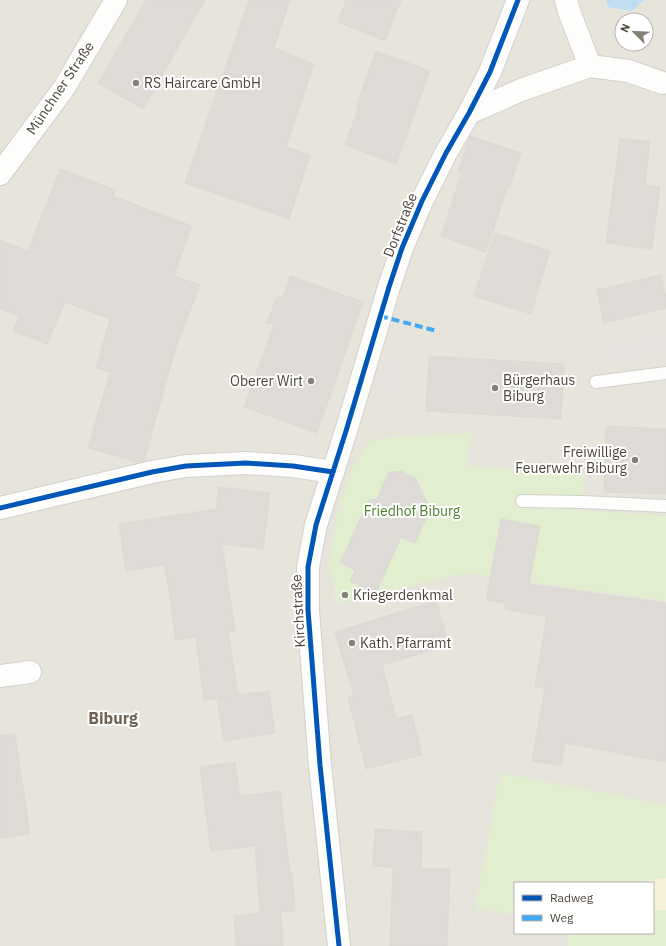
<svg xmlns="http://www.w3.org/2000/svg" width="666" height="946" font-family="'IBM Plex Sans',sans-serif">
	<style>
		.residential { fill: #e7e4dc; fill-rule: evenodd }
		.green { fill: #e1eecf }
		.sand { fill: #f7f0da }
		.parking { fill: #e6e3df }
		.water { fill: #c0ddf1 }
		.building { fill: #dedbd6; stroke: #dcd9d4 }
		.lines { fill: none; stroke-linecap: round; stroke-linejoin: round }
		.service-casing { stroke: #d2d0cb; stroke-width: 14 }
		.minor-casing { stroke: #d2d0cb; stroke-width: 24 }
		.service { stroke: #fdfdfc; stroke-width: 12 }
		.minor { stroke: #fdfdfc; stroke-width: 22 }
		.quiet { stroke: #3fa9f5; stroke-width: 4; stroke-dasharray: 8 4; stroke-linecap: butt }
		.cycleway-casing { stroke: #fff; stroke-width: 8 }
		.cycleway { stroke: #0057b8; stroke-width: 5 }
		.poi-dot { fill: #868178; stroke: #fff; stroke-width: 1.5 }
		.labels { text-anchor: middle; dominant-baseline: central; stroke-width: 4; stroke-linejoin: round; paint-order: stroke }
		.poi-label { font-size: 14px; fill: #4b4439; stroke: #fff; text-anchor: start }
		.street-label { font-size: 14px; fill: #4b4439; stroke: #fff }
		.park-label { font-size: 14px; fill: #4a7f2a; stroke: #fff }
		.quarter-label { font-size: 16px; font-weight: bold; fill: #6e6250; stroke: #fff }
	</style>
	<rect width="100%" height="100%" fill="#f4f2ee"/>
	<path class="residential" d="M0 0H666V946H0ZM622 20H646V44H622ZM515 883H653V933H515Z"/>
	<g class="green">
		<polygon points="471,433 467,466 585,474 582,510 666,516 666,601 465,573 335,604 333,574 328,570 338,510 348,477 367,444 380,438"/>
		<polygon points="500,773 666,805 666,946 567,946 568,933 653,933 653,883 515,883 515,915 475,908"/>
	</g>
	<polygon class="sand" points="666,878 666,910 653,911 653,883 648,883 648,880"/>
	<g class="parking">
		<polygon points="395,326 416,333 392,413 371,407"/>
		<polygon points="666,330 666,354 598,370 593,347"/>
	</g>
	<polygon class="water" points="606,0 644,0 632,11 608,7"/>
	<g class="building">
		<polygon points="146,0 205,0 143,109 98,83"/>
		<polygon points="249,0 290,0 274,48 314,64 286,147 310,155 289,219 185,183"/>
		<polygon points="346,0 401,0 385,41 338,22"/>
		<polygon points="376,51 430,71 396,164 345,145 359,107 356,106"/>
		<polygon points="470,136 521,153 509,188 507,188 486,252 441,236 462,172 458,171"/>
		<polygon points="620,138 650,142 645,185 660,187 652,249 606,243"/>
		<polygon points="60,169 115,190 113,196 192,226 174,276 200,285 176,347 144,461 138,462 88,448 110,372 96,368 110,319 65,302 47,344 13,331 19,316 0,309 0,240 28,251"/>
		<polygon points="495,233 550,251 531,314 474,296"/>
		<polygon points="661,275 666,299 666,308 604,323 597,290"/>
		<polygon points="290,276 363,302 317,433 244,407 274,324 267,323 277,297 283,298"/>
		<polygon points="429,356 564,364 561,419 426,411"/>
		<polygon points="606,426 666,429 666,494 604,492"/>
		<polygon points="401,471 415,478 430,509 415,543 401,537 376,593 350,581 355,570 340,563 369,500 377,499 388,473"/>
		<polygon points="219,487 270,493 263,549 222,544 235,631 228,632 238,695 269,691 275,733 224,741 217,698 226,697 204,700 196,637 176,640 165,565 126,571 119,524 216,509"/>
		<polygon points="501,519 540,526 529,584 666,603 666,762 565,743 561,766 532,761 545,688 535,686 547,617 505,609 505,603 486,600"/>
		<polygon points="436,601 449,645 382,665 396,719 412,715 422,755 366,769 348,697 354,696 335,632"/>
		<polygon points="15,734 30,834 0,838 0,735"/>
		<polygon points="235,762 240,796 280,791 290,872 292,872 295,911 281,912 283,946 236,946 234,916 260,913 255,846 211,851 200,767"/>
		<polygon points="375,829 422,832 421,869 450,869 447,946 390,946 393,867 373,866"/>
	</g>
	<g class="lines">
		<defs>
			<g id="service">
				<polyline points="596,382 666,373"/>
				<polyline points="522,501 583,502 666,506"/>
			</g>
			<g id="minor">
				<polyline points="566,0 570,14 590,66"/>
				<polyline points="469,113 521,90 590,66 628,71 663,83"/>
				<polyline points="0,174 64,88 116,0"/>
				<polyline points="0,508 152,472 186,466 246,463 293,466 333,472"/>
				<polyline points="0,676 30,672"/>
				<polyline points="339,946 320,765 308,610 308,567 316,525 346,431 389,287 402,248 422,201 446,153 469,113 490,72 518,0"/>
			</g>
		</defs>
		<use href="#service" class="service-casing"/>
		<use href="#minor" class="minor-casing"/>
		<use href="#service" class="service"/>
		<use href="#minor" class="minor"/>
		<polyline class="quiet" points="380,316 437,331"/>
		<defs>
			<g id="cycleway">
				<polyline points="0,508 152,472 186,466 246,463 293,466 333,472"/>
				<polyline points="339,946 320,765 308,610 308,567 316,525 346,431 389,287 402,248 422,201 446,153 469,113 490,72 518,0"/>
			</g>
		</defs>
		<use href="#cycleway" class="cycleway-casing"/>
		<use href="#cycleway" class="cycleway"/>
	</g>
	<g class="poi-dot">
		<circle cx="136" cy="83" r="4"/>
		<circle cx="311" cy="381" r="4"/>
		<circle cx="495" cy="388" r="4"/>
		<circle cx="635" cy="460" r="4"/>
		<circle cx="345" cy="595" r="4"/>
		<circle cx="352" cy="643" r="4"/>
	</g>
	<g class="labels">
		<g class="poi-label">
			<text x="144" y="83">RS Haircare GmbH</text>
			<text x="503" y="380">Bürgerhaus<tspan x="503" dy="16">Biburg</tspan></text>
			<text x="303" y="381" text-anchor="end">Oberer Wirt</text>
			<text x="627" y="452" text-anchor="end">Freiwillige<tspan x="627" dy="16">Feuerwehr Biburg</tspan></text>
			<text x="353" y="595">Kriegerdenkmal</text>
			<text x="360" y="643">Kath. Pfarramt</text>
		</g>
		<g class="street-label">
			<text transform="translate(60 88) rotate(-56)">Münchner Straße</text>
			<text transform="translate(400 225) rotate(-68)">Dorfstraße</text>
			<text transform="translate(298 611) rotate(-93)">Kirchstraße</text>
		</g>
		<g class="park-label">
			<text x="412" y="511">Friedhof Biburg</text>
		</g>
		<g class="quarter-label">
			<text x="113" y="718">Biburg</text>
		</g>
	</g>
	<rect x="514" y="882" width="140" height="52" fill="#ffffff" stroke="#b7b4b0"/>
	<rect x="522" y="895" width="20" height="6" fill="#0057b8" stroke="#b7b4b0"/>
	<text x="550" y="902" font-size="12" fill="#4b4439">Radweg</text>
	<rect x="522" y="915" width="20" height="6" fill="#3fa9f5" stroke="#b7b4b0"/>
	<text x="550" y="922" font-size="12" fill="#4b4439">Weg</text>
	<g transform="translate(634 32) rotate(294)"><circle r="19" fill="#ffffff" stroke="#b7b4b0"/>
	<path d="M0-3L7 15L0 10L-7 15Z" fill="#868178"/>
	<text y="-6" font-size="11" font-weight="bold" text-anchor="middle" fill="#4b4439">N</text>
	</g>
</svg>
